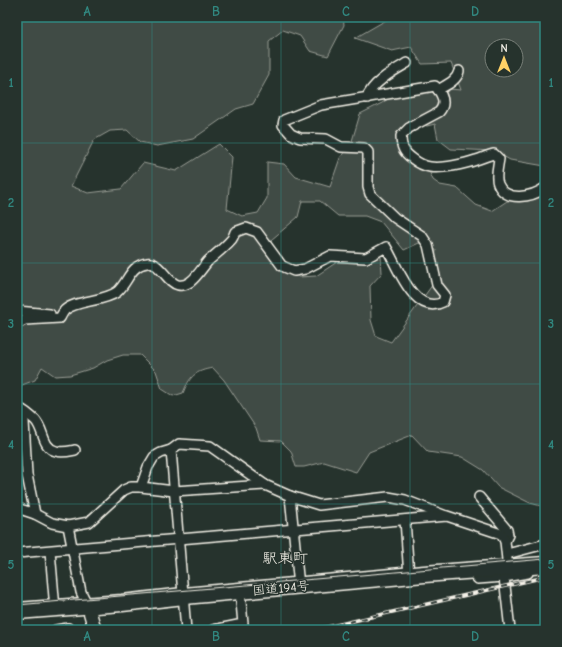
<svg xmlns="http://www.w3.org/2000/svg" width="562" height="647" font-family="'Comic Neue','Klee One',sans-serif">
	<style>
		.green { fill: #414b45; stroke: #9a9e96; fill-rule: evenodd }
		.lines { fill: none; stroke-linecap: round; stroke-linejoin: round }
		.street-casing { stroke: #f4f1e8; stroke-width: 12 }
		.secondary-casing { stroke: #f4f1e8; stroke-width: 15 }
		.highway-casing { stroke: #f4f1e8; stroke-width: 19 }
		.street { stroke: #26332d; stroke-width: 9 }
		.secondary { stroke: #26332d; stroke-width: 12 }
		.highway { stroke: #26332d; stroke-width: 16 }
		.tram { stroke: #f4f1e8; stroke-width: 1 }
		.rail-casing { stroke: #f4f1e8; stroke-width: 3.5 }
		.rail { stroke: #26332d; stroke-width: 2; stroke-dasharray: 6; stroke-linecap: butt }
		.grid { fill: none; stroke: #318880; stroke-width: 1; stroke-opacity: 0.55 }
		.labels { text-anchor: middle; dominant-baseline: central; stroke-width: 3; stroke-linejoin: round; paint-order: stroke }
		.street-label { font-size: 13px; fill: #f4f1e8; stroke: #26332d }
		.quarter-label { font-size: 15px; fill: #f4f1e8; stroke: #26332d }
		.neatline { fill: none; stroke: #318880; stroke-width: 1.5 }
		.grid-label { font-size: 13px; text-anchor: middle; font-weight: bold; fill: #318880 }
	</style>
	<rect width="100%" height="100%" fill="#26332d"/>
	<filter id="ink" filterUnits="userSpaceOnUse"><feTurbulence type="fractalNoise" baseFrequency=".025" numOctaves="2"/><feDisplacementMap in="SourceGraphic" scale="8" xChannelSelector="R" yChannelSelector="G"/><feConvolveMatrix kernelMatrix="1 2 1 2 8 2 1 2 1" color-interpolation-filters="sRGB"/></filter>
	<g filter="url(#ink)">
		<path class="green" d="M17 17H343L344 25 328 56 310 51 300 36 283 30 269 41V75L253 104 236 109 193 139 157 146 140 142 127 130 110 131 94 140 71 186 88 193 121 189 143 163 176 171 219 144 232 157 227 209 242 216 258 213 267 198V162L284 164 296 177 330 187 340 158 352 141 360 114 382 103 401 90 425 87 461 90 451 63 422 64 411 47 392 51 355 38 388 19V17H545V166L510 160 494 151 451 149 438 139 435 124 427 126 410 120 399 133 406 149 426 164 433 180 440 185 457 188 476 205 492 211 507 201 533 199 545 192V507L530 503 498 487 483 470 462 457 428 452 412 435 369 452 356 472 324 462 304 467H296L291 451 281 441 260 440 256 428 224 380 213 368C195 371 190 376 183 393L173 396 162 389 156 371 140 355H123L107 360 93 368 70 375 55 376 42 367 35 380 17 387ZM492 46H516V70H492ZM302 201H320L338 216H365L381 222 404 250 419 243 436 250 433 284 391 342 376 336 371 320 370 286 382 273 381 257 346 256 316 276 299 277 273 256 271 240 298 217Z"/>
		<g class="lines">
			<defs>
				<g id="street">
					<path d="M438 90C446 85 457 81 459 71"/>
					<path d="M367 98C371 83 395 70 407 63"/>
					<polyline points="17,311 50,314"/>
					<path d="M17 324 25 320 60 318C61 316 63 312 65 310 76 300 103 302 117 292 128 283 130 265 147 263 160 261 166 282 178 285 182 286 187 284 190 282 197 277 202 268 208 261 216 254 224 248 231 240 233 238 234 235 235 232L246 228 257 232 282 266 294 271 305 269 330 256 366 258 386 247C397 265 414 317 443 302L445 295 437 285 428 245 422 236 395 218 370 194 368 187V152L364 148 341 147 326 139 300 138 291 134 283 125 284 120 321 105 435 86C442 94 447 103 439 112L409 128 401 136C401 147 404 153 413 159 418 163 424 166 430 167 442 169 465 164 476 160 483 158 488 155 494 154L499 159C498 166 495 177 498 184 506 203 532 197 545 188"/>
					<path d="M17 408C24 409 30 416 35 420 44 429 42 448 56 451 62 453 70 451 75 450"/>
					<polyline points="17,414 24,421 27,475 35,514"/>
					<polyline points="171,450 186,630"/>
					<polyline points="141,487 174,491 265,485"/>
					<polyline points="290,496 319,505 388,497 405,500 446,516"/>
					<polyline points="479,497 507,530 508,535 505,541"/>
					<polyline points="17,508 35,514 52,523 68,526 89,522 124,490 131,487 141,487 148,467 154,457 161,453 171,450 179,444 210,446 265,485 290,496 299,586"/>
					<polyline points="405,520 409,576"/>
					<polyline points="68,526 81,592 88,606"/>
					<polyline points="50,551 55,609"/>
					<polyline points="17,553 447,516 501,534 505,541 508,569"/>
					<polyline points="507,554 545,544"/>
					<polyline points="471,571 478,579 504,577"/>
					<polyline points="56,630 68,628"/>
					<polyline points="213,630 243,624 240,591"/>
					<polyline points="510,630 504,577 528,573"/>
				</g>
				<polyline id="secondary" points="88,606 95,630"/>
				<polyline id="highway" points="17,611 122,603 184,596 424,574 545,565"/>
			</defs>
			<use href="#street" class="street-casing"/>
			<use href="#secondary" class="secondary-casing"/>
			<use href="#highway" class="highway-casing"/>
			<use href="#street" class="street"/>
			<use href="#secondary" class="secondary"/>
			<use href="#highway" class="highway"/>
			<polyline class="tram" points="17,605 545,559"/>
			<defs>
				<polyline id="rail" points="314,630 545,577"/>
			</defs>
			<use href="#rail" class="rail-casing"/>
			<use href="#rail" class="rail"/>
		</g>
	</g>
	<path class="grid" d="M152 17V630M281 17V630M410 17V630M17 143H545M17 263H545M17 384H545M17 504H545"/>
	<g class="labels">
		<g class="street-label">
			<text transform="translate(281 588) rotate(-5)">国道194号</text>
		</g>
		<g class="quarter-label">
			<text x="285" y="558">駅東町</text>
		</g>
	</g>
	<rect width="562" height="647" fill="none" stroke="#26332d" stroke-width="44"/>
	<g transform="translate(504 58)"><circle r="19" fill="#26332d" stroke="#787f78"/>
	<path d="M0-3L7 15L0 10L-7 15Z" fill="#ffd166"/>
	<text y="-6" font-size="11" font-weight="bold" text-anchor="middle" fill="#f4f1e8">N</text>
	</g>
	<rect x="22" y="22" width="518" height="603" class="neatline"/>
	<g class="grid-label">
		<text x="87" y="16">A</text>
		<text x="216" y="16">B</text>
		<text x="346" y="16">C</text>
		<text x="475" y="16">D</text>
		<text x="11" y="87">1</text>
		<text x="551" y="87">1</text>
		<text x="11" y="207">2</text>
		<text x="551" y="207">2</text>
		<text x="11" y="328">3</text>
		<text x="551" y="328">3</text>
		<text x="11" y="449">4</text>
		<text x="551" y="449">4</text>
		<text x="11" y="569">5</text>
		<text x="551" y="569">5</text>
		<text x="87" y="641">A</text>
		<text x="216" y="641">B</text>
		<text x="346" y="641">C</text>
		<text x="475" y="641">D</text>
	</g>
</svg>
